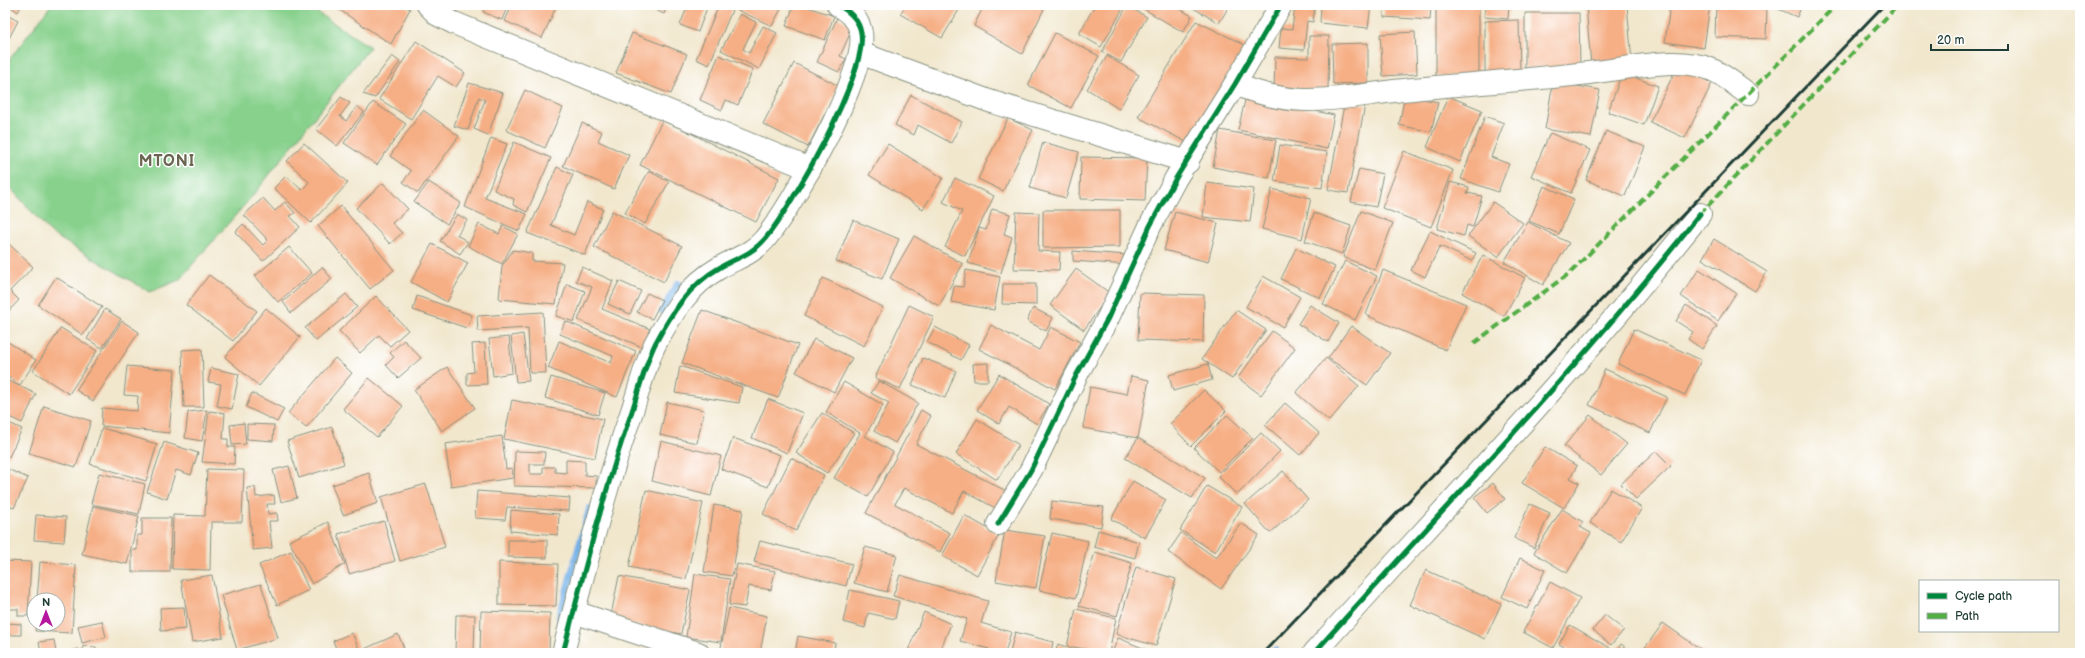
<svg xmlns="http://www.w3.org/2000/svg" width="2085" height="658" font-family="'Balsamiq Sans',sans-serif">
	<style>
		.green { fill: #88d18d; stroke: #548760 }
		.lines { fill: none; stroke-linecap: round; stroke-linejoin: round }
		.stream { stroke: #77b2e8; stroke-width: 8 }
		.building { fill: #f6ae84 }
		.street-casing { stroke: #889280; stroke-width: 24 }
		.street { stroke: #fff; stroke-width: 22 }
		.rail { stroke: #1f3d34; stroke-width: 3 }
		.quiet { stroke: #52ad45; stroke-width: 4; stroke-dasharray: 8 4; stroke-linecap: butt }
		.cycleway-casing { stroke: #fff; stroke-width: 8 }
		.cycleway { stroke: #00873e; stroke-width: 5 }
		.labels { text-anchor: middle; dominant-baseline: central; stroke-width: 3; stroke-linejoin: round; paint-order: stroke }
		.district-label { font-size: 16px; font-weight: bold; letter-spacing: 1px; fill: #6a6550; stroke: #fff }
	</style>
	<rect width="100%" height="100%" fill="#fff"/>
	<filter id="ink" filterUnits="userSpaceOnUse"><feTurbulence type="fractalNoise" baseFrequency=".025" numOctaves="2"/><feDisplacementMap in="SourceGraphic" scale="8" xChannelSelector="R" yChannelSelector="G"/><feConvolveMatrix kernelMatrix="1 2 1 2 8 2 1 2 1" color-interpolation-filters="sRGB"/></filter>
	<filter id="wash" filterUnits="userSpaceOnUse"><feTurbulence type="fractalNoise" baseFrequency=".012" numOctaves="4" result="noise"/><feDisplacementMap in="SourceGraphic" scale="16" xChannelSelector="R" yChannelSelector="G"/><feGaussianBlur stdDeviation="0.9" result="paint"/><feColorMatrix in="noise" values="0 0 0 0 0 0 0 0 0 0 0 0 0 0 0 0 0 1.4 0 .05"/><feComposite in="paint" operator="in"/></filter>
	<g filter="url(#wash)">
		<rect width="100%" height="100%" fill="#f1e7cd"/>
		<polygon class="green" points="51,5 306,5 370,47 255,193 179,280 150,292 52,234 5,182 5,69 9,60"/>
		<g class="lines">
			<g class="stream">
				<polyline points="663,311 678,284"/>
				<polyline points="570,620 560,617 590,509"/>
				<polyline points="1272,653 1275,651"/>
			</g>
		</g>
		<g id="blocks">
			<g class="building">
				<polygon points="8,5 22,5 18,12"/>
				<polygon points="332,5 403,5 410,9 391,44"/>
				<polygon points="486,5 508,5 502,20 483,12"/>
				<polygon points="512,5 557,5 542,38 505,21"/>
				<polygon points="644,5 667,5 664,14"/>
				<polygon points="688,5 708,5 698,32 680,25"/>
				<polygon points="719,5 783,5 772,26 733,8 709,65 696,59"/>
				<polygon points="794,5 802,5 834,16 825,40 786,26"/>
				<polygon points="906,5 962,5 942,38 900,14"/>
				<polygon points="984,5 1046,5 1022,54 974,26"/>
				<polygon points="1095,5 1125,5 1101,47 1079,34"/>
				<polygon points="1137,5 1173,5 1192,16 1183,32"/>
				<polygon points="1188,5 1230,5 1219,23"/>
				<polygon points="1295,5 1315,5 1313,22 1307,21 1304,50 1279,48 1281,28 1292,29"/>
				<polygon points="1321,5 1371,5 1368,28 1320,23"/>
				<polygon points="1384,5 1431,5 1430,20 1384,17"/>
				<rect x="1436" y="5" width="43" height="71"/>
				<polygon points="1485,5 1509,5 1508,19 1484,17"/>
				<polygon points="1586,5 1627,5 1632,62 1591,66"/>
				<polygon points="1670,5 1710,5 1704,48 1665,42"/>
				<polygon points="1716,5 1767,7 1766,39 1715,37"/>
				<polygon points="1769,5 1802,5 1797,17"/>
				<polygon points="1127,6 1147,17 1121,62 1102,52"/>
				<polygon points="1525,13 1579,13 1580,68 1525,68"/>
				<polygon points="5,14 18,21 5,46"/>
				<polygon points="740,14 756,22 743,49 749,53 763,26 777,33 759,69 721,50"/>
				<polygon points="837,18 854,25 840,56 846,59 839,72 817,62"/>
				<polygon points="1519,20 1520,75 1485,76 1485,21"/>
				<polygon points="1196,21 1251,48 1192,145 1138,117"/>
				<polygon points="1415,32 1417,74 1383,76 1380,34"/>
				<polygon points="632,33 687,54 671,94 616,73"/>
				<polygon points="1055,33 1099,56 1071,108 1028,85"/>
				<polygon points="1309,36 1329,36 1328,90 1274,90 1275,57 1309,58"/>
				<polygon points="416,41 465,73 456,87 438,76 411,119 379,99"/>
				<polygon points="1368,43 1368,83 1333,84 1332,44"/>
				<polygon points="719,55 753,69 738,105 726,100 722,110 700,100"/>
				<polygon points="392,56 400,62 375,98 363,94"/>
				<polygon points="1107,56 1139,75 1119,109 1087,89"/>
				<polygon points="794,63 839,86 808,147 763,124"/>
				<polygon points="1677,67 1712,83 1685,138 1650,122"/>
				<polygon points="1622,73 1658,86 1644,125 1608,112"/>
				<polygon points="1553,82 1600,90 1591,137 1545,129"/>
				<polygon points="469,83 503,93 488,135 474,129 485,100 479,97 468,130 454,126"/>
				<polygon points="525,90 563,108 545,148 506,130"/>
				<polygon points="911,95 962,122 951,143 918,125 914,135 895,125"/>
				<polygon points="1405,95 1438,102 1431,132 1399,125"/>
				<polygon points="1246,96 1334,115 1327,149 1238,130"/>
				<polygon points="1448,96 1482,110 1460,162 1427,147"/>
				<polygon points="341,97 350,103 340,116 346,121 357,106 364,112 337,146 316,129"/>
				<polygon points="1345,100 1365,105 1348,193 1328,190"/>
				<polygon points="373,102 406,124 377,165 344,143"/>
				<polygon points="423,110 459,136 418,193 403,182 411,171 390,156"/>
				<polygon points="1485,116 1504,123 1491,157 1509,164 1498,192 1461,179"/>
				<polygon points="1008,118 1033,130 1003,191 978,179"/>
				<polygon points="663,119 779,178 756,222 640,165"/>
				<polygon points="582,123 602,132 598,141 629,155 614,189 563,166"/>
				<polygon points="1220,130 1276,140 1269,178 1213,167"/>
				<polygon points="1606,131 1645,147 1625,196 1586,180"/>
				<polygon points="1550,133 1590,150 1571,193 1531,176"/>
				<polygon points="491,138 507,144 485,198 527,214 519,231 465,207"/>
				<polygon points="514,142 551,158 527,212 513,205 514,199 494,190"/>
				<polygon points="1043,142 1079,152 1066,198 1030,188"/>
				<polygon points="304,143 348,183 311,223 274,188 286,176 302,190 309,182 287,161"/>
				<polygon points="888,144 943,178 923,209 869,175"/>
				<polygon points="1280,145 1327,152 1322,188 1274,181"/>
				<polygon points="1404,151 1453,170 1431,227 1382,208"/>
				<polygon points="1081,157 1147,158 1145,201 1080,199"/>
				<polygon points="557,167 573,175 551,225 574,235 587,202 603,209 585,255 527,233"/>
				<polygon points="1359,169 1383,174 1376,207 1351,202"/>
				<polygon points="649,171 669,182 645,224 625,213"/>
				<polygon points="955,178 994,196 965,256 945,247 962,211 943,202"/>
				<polygon points="429,182 461,203 447,224 414,202"/>
				<polygon points="1450,182 1469,187 1467,193 1482,196 1473,227 1467,225 1464,236 1437,229"/>
				<polygon points="383,183 408,209 392,223 402,233 390,244 356,208"/>
				<polygon points="1207,183 1254,189 1250,222 1203,217"/>
				<polygon points="1544,186 1574,199 1559,234 1529,221"/>
				<polygon points="1272,189 1311,198 1302,239 1262,229"/>
				<polygon points="263,198 275,211 285,202 295,213 290,216 300,227 263,261 235,232 243,224 263,245 268,240 244,215"/>
				<polygon points="1493,202 1523,223 1498,257 1468,236"/>
				<polygon points="341,206 394,270 370,289 318,226"/>
				<polygon points="992,209 1010,214 1004,234 1012,237 1001,273 968,263 979,228 986,230"/>
				<polygon points="1043,210 1120,210 1120,247 1043,248"/>
				<polygon points="612,211 682,246 664,282 594,247"/>
				<polygon points="1361,211 1393,223 1375,270 1343,257"/>
				<polygon points="1016,212 1039,213 1038,251 1060,252 1059,270 1014,269"/>
				<polygon points="1175,212 1218,223 1208,262 1164,250"/>
				<polygon points="1314,213 1351,226 1342,254 1305,241"/>
				<polygon points="457,214 467,220 457,235 468,242 460,254 440,241"/>
				<polygon points="853,220 899,239 882,279 836,261"/>
				<polygon points="1528,222 1569,243 1543,285 1504,262"/>
				<polygon points="479,224 499,234 503,226 518,234 502,264 468,246"/>
				<polygon points="1430,231 1476,253 1472,261 1440,246 1425,277 1411,270"/>
				<polygon points="914,236 963,264 939,306 890,278"/>
				<polygon points="1714,239 1767,272 1755,291 1702,259"/>
				<polygon points="5,240 33,267 10,291 19,300 5,315"/>
				<polygon points="432,244 468,263 447,302 411,282"/>
				<polygon points="289,247 312,273 278,302 255,276"/>
				<polygon points="1296,248 1335,267 1320,298 1281,279"/>
				<polygon points="513,250 532,253 532,261 563,263 556,304 499,299 502,266"/>
				<polygon points="1073,251 1127,255 1127,265 1073,261"/>
				<polygon points="1483,255 1525,278 1504,316 1462,293"/>
				<polygon points="1345,261 1377,276 1355,320 1323,304"/>
				<polygon points="322,267 332,279 291,313 283,302"/>
				<polygon points="582,267 613,281 602,309 650,329 642,347 578,320 592,287 576,281"/>
				<polygon points="1076,269 1110,293 1084,330 1050,305"/>
				<polygon points="1699,269 1736,293 1718,321 1681,296"/>
				<polygon points="966,270 1000,277 994,310 951,302 954,286 963,287"/>
				<polygon points="1383,270 1466,304 1446,350 1366,315"/>
				<polygon points="209,275 257,311 233,341 186,305"/>
				<polygon points="1263,276 1300,297 1283,327 1246,307"/>
				<polygon points="56,277 102,307 83,335 38,305"/>
				<polygon points="823,278 883,307 864,346 804,316"/>
				<polygon points="619,281 641,291 630,314 608,304"/>
				<polygon points="567,284 585,291 574,322 556,316"/>
				<polygon points="1003,284 1036,284 1036,305 1002,304"/>
				<polygon points="647,293 662,300 652,319 637,312"/>
				<polygon points="1140,293 1204,295 1203,342 1138,340"/>
				<polygon points="346,294 357,307 316,341 305,328"/>
				<polygon points="376,296 408,330 390,346 379,335 360,353 339,331"/>
				<polygon points="417,296 472,315 467,328 413,310"/>
				<polygon points="909,305 934,317 900,389 875,378"/>
				<polygon points="1310,305 1339,323 1328,342 1298,324"/>
				<polygon points="1686,305 1717,326 1702,349 1688,339 1693,332 1676,321"/>
				<polygon points="266,308 300,337 259,386 225,357"/>
				<polygon points="1033,308 1053,318 1046,331 1027,321"/>
				<polygon points="105,309 121,319 102,348 87,339"/>
				<polygon points="702,310 798,345 778,398 682,363"/>
				<polygon points="1236,310 1266,330 1232,379 1202,359"/>
				<polygon points="543,312 546,373 530,373 528,328 478,331 477,316"/>
				<polygon points="122,321 139,332 93,401 76,390"/>
				<polygon points="565,321 636,351 617,397 548,368 559,341 611,363 613,356 560,334"/>
				<polygon points="991,325 1039,350 1051,327 1080,342 1055,389 979,349"/>
				<polygon points="1351,326 1390,353 1367,385 1328,358"/>
				<polygon points="935,327 969,345 961,360 927,342"/>
				<polygon points="61,328 97,351 69,394 33,371"/>
				<polygon points="1634,329 1701,360 1685,395 1618,364"/>
				<polygon points="1272,331 1295,348 1261,395 1238,378"/>
				<polygon points="523,334 529,381 516,382 511,336"/>
				<polygon points="509,337 512,373 493,376 489,339"/>
				<polygon points="814,339 852,358 834,392 796,372"/>
				<polygon points="5,340 36,360 20,385 5,375"/>
				<polygon points="404,340 421,358 398,378 386,365 394,357 390,353"/>
				<polygon points="485,343 487,384 467,385 467,373 474,372 472,344"/>
				<polygon points="202,349 204,407 184,407 182,350"/>
				<polygon points="335,358 352,373 306,428 288,413"/>
				<polygon points="923,358 956,371 945,398 912,385"/>
				<polygon points="1326,358 1359,386 1329,421 1296,393"/>
				<polygon points="988,363 988,381 974,381 973,364"/>
				<polygon points="1208,364 1212,380 1173,391 1169,375"/>
				<polygon points="127,366 175,370 169,433 101,426 102,408 137,411 138,396 124,395"/>
				<polygon points="680,366 742,387 739,403 675,393"/>
				<polygon points="447,367 475,408 442,431 414,390"/>
				<polygon points="211,368 239,374 232,409 217,406 221,384 208,382"/>
				<polygon points="1605,369 1667,397 1650,433 1589,405"/>
				<polygon points="999,374 1049,404 1037,424 1009,407 999,424 977,410"/>
				<polygon points="1131,376 1149,380 1138,438 1083,428 1090,387 1127,394"/>
				<polygon points="551,377 605,393 598,415 545,398"/>
				<polygon points="369,378 403,406 377,437 343,409"/>
				<polygon points="5,379 36,394 22,423 5,415"/>
				<polygon points="879,381 918,403 895,443 874,431 889,403 871,393"/>
				<polygon points="844,382 883,405 865,436 893,452 868,497 834,478 860,433 826,412"/>
				<polygon points="1204,390 1226,411 1191,446 1170,424"/>
				<polygon points="252,393 284,409 277,422 246,407"/>
				<polygon points="768,399 803,413 787,453 752,438"/>
				<polygon points="512,400 603,419 595,458 504,439"/>
				<polygon points="667,402 704,410 697,443 660,435"/>
				<polygon points="1285,403 1319,433 1300,455 1265,425"/>
				<polygon points="44,406 91,421 76,467 29,453"/>
				<polygon points="207,410 202,441 185,438 188,412"/>
				<polygon points="921,410 931,416 916,444 1008,492 999,510 964,491 952,513 904,488 895,504 950,533 940,552 866,513"/>
				<polygon points="209,411 225,413 223,439 228,439 228,447 235,447 234,464 202,462"/>
				<polygon points="822,413 854,433 827,473 796,453"/>
				<polygon points="1227,415 1253,438 1219,472 1194,448"/>
				<polygon points="1590,415 1627,444 1601,475 1564,446"/>
				<polygon points="977,419 1019,445 997,480 956,454"/>
				<polygon points="5,421 22,429 9,457 5,455"/>
				<polygon points="244,423 246,444 232,445 230,425"/>
				<polygon points="247,424 274,425 273,441 247,439"/>
				<polygon points="332,427 344,464 299,478 287,441"/>
				<polygon points="102,428 157,444 146,481 90,464"/>
				<polygon points="1261,433 1280,451 1237,495 1218,476"/>
				<polygon points="502,436 506,469 512,468 513,478 451,487 445,444"/>
				<polygon points="733,438 780,455 768,487 721,469"/>
				<polygon points="1138,438 1205,478 1192,498 1125,458"/>
				<polygon points="661,441 721,456 711,496 652,481"/>
				<polygon points="164,442 198,453 191,475 176,470 167,499 147,492"/>
				<polygon points="1545,447 1577,466 1570,478 1579,483 1564,508 1522,483"/>
				<polygon points="515,451 545,452 544,464 530,464 530,474 543,474 543,467 555,467 555,472 566,473 566,460 585,461 585,475 596,476 596,488 514,486"/>
				<polygon points="1656,451 1671,466 1636,499 1621,484"/>
				<polygon points="791,458 824,475 796,531 763,514"/>
				<polygon points="289,466 297,498 281,502 273,470"/>
				<polygon points="5,468 28,478 14,508 5,504"/>
				<polygon points="207,469 244,470 242,522 211,522 210,570 172,569 173,515 205,516"/>
				<polygon points="1283,471 1308,500 1270,533 1245,504"/>
				<polygon points="99,473 145,484 139,514 91,504"/>
				<polygon points="369,473 378,503 343,515 332,485"/>
				<polygon points="1133,481 1166,500 1145,538 1111,519"/>
				<polygon points="1493,483 1505,499 1487,513 1474,497"/>
				<polygon points="426,484 445,547 400,561 381,497"/>
				<polygon points="1207,486 1242,507 1215,552 1180,530"/>
				<polygon points="255,487 256,497 274,495 275,504 267,504 268,514 277,513 278,521 269,521 272,548 253,550 247,488"/>
				<polygon points="1611,489 1642,508 1621,542 1590,523"/>
				<polygon points="646,490 703,503 686,579 629,567"/>
				<polygon points="477,491 570,498 569,511 507,507 505,520 475,518"/>
				<polygon points="1052,501 1104,507 1101,527 1050,519"/>
				<polygon points="1530,504 1550,513 1534,548 1514,538"/>
				<polygon points="714,505 743,510 732,576 704,572"/>
				<polygon points="93,506 139,516 127,564 82,554"/>
				<polygon points="1562,509 1583,522 1580,527 1591,533 1567,573 1534,553"/>
				<polygon points="511,510 559,514 558,535 510,531"/>
				<polygon points="36,515 66,517 64,542 34,540"/>
				<polygon points="964,515 999,535 977,575 942,556"/>
				<polygon points="142,518 171,518 170,572 132,572 132,550 137,550 137,535 142,535"/>
				<polygon points="384,521 395,561 349,574 338,534"/>
				<polygon points="328,522 345,564 312,584 289,541"/>
				<polygon points="1241,523 1259,535 1221,589 1168,552 1181,533 1216,558"/>
				<polygon points="1005,530 1045,536 1036,588 996,581"/>
				<polygon points="1098,530 1139,542 1135,558 1094,547"/>
				<polygon points="1052,533 1088,541 1076,598 1039,590"/>
				<polygon points="508,540 547,540 547,558 508,557"/>
				<polygon points="760,541 852,564 846,586 754,562"/>
				<polygon points="865,547 897,555 887,592 854,583"/>
				<polygon points="291,551 309,590 277,605 259,565"/>
				<polygon points="1095,552 1132,563 1117,616 1079,606"/>
				<polygon points="1520,558 1545,570 1527,609 1502,597"/>
				<polygon points="5,561 31,562 28,616 18,616 18,609 7,609 7,623 21,624 21,635 5,635"/>
				<polygon points="40,562 76,565 72,633 35,631 36,624 58,624 58,600 37,600"/>
				<polygon points="499,562 558,564 556,606 499,605"/>
				<polygon points="737,564 775,571 771,590 749,586 745,607 729,605"/>
				<polygon points="1136,567 1176,579 1156,646 1116,634"/>
				<polygon points="1426,570 1501,604 1485,639 1410,605"/>
				<polygon points="695,574 730,579 721,642 686,637"/>
				<polygon points="212,575 223,637 192,642 181,580"/>
				<polygon points="900,575 988,601 981,623 1011,632 1005,653 988,653 989,649 960,641 967,619 893,596"/>
				<polygon points="619,576 690,590 681,634 610,620"/>
				<polygon points="1550,582 1580,598 1553,648 1523,632"/>
				<polygon points="261,584 278,638 237,650 221,595"/>
				<polygon points="850,590 899,601 895,619 868,613 865,628 843,622"/>
				<polygon points="184,607 186,629 161,631 160,608"/>
				<polygon points="729,608 767,616 760,653 720,652"/>
				<polygon points="1076,609 1116,618 1109,653 1067,646"/>
				<polygon points="481,611 550,613 549,653 480,653"/>
				<polygon points="924,612 951,624 939,653 907,653"/>
				<polygon points="456,615 475,615 474,653 455,653"/>
				<polygon points="1605,615 1624,630 1611,645 1593,630"/>
				<polygon points="102,621 106,637 82,643 78,626"/>
				<polygon points="1663,623 1706,653 1651,653 1644,649"/>
				<polygon points="1570,625 1610,648 1607,653 1575,653 1559,644"/>
				<polygon points="1015,632 1053,642 1051,653 1010,652"/>
				<polygon points="352,633 360,651 398,634 406,653 338,653 333,641"/>
				<polygon points="798,636 835,643 834,653 795,653"/>
				<polygon points="1118,638 1155,653 1112,653"/>
				<polygon points="54,640 56,653 41,653 39,642"/>
				<polygon points="1058,644 1083,653 1055,653"/>
				<polygon points="1621,644 1634,653 1615,653"/>
				<polygon points="83,646 96,647 96,653 83,653"/>
				<polygon points="79,649 79,653 63,653 63,652"/>
			</g>
		</g>
	</g>
	<g filter="url(#ink)">
		<use href="#blocks" fill-opacity="0" stroke="#889280" stroke-width="1"/>
		<g class="lines">
			<defs>
				<g id="street">
					<polyline points="428,5 438,15 454,23 810,169"/>
					<polyline points="860,53 989,101 1188,162"/>
					<path d="M1235 84C1303 113 1345 95 1413 89 1474 83 1535 80 1596 72 1632 68 1676 56 1710 69 1723 74 1737 86 1748 94"/>
					<polyline points="998,524 1031,470 1076,376 1108,318 1150,226 1176,178 1235,84 1281,5"/>
					<polyline points="574,612 698,653"/>
					<path d="M563 653C584 572 604 491 632 411 639 390 645 365 655 344 671 314 689 285 719 268 734 259 752 254 764 240 791 209 868 72 861 33 859 19 849 11 838 5"/>
					<path d="M1314 653C1444 508 1579 367 1700 214"/>
				</g>
			</defs>
			<use href="#street" class="street-casing"/>
			<use href="#street" class="street"/>
			<polyline class="rail" points="1263,653 1884,5"/>
			<g class="quiet">
				<polyline points="1700,214 1898,5"/>
				<polyline points="1474,343 1570,273 1836,5"/>
			</g>
			<defs>
				<g id="cycleway">
					<polyline points="998,524 1031,470 1076,376 1108,318 1150,226 1176,178 1235,84 1281,5"/>
					<path d="M563 653C584 572 604 491 632 411 639 390 645 365 655 344 671 314 689 285 719 268 734 259 752 254 764 240 791 209 868 72 861 33 859 19 849 11 838 5"/>
					<path d="M1314 653C1444 508 1579 367 1700 214"/>
				</g>
			</defs>
			<use href="#cycleway" class="cycleway-casing"/>
			<use href="#cycleway" class="cycleway"/>
		</g>
	</g>
	<g class="labels">
		<g class="district-label">
			<text x="167" y="161">MTONI</text>
		</g>
	</g>
	<rect width="2085" height="658" fill="none" stroke="#fff" stroke-width="20"/>
	<rect x="1919" y="580" width="140" height="52" fill="#ffffff" stroke="#a5b1ae"/>
	<rect x="1927" y="593" width="20" height="6" fill="#00873e" stroke="#a5b1ae"/>
	<text x="1955" y="600" font-size="12" fill="#1f3d34">Cycle path</text>
	<rect x="1927" y="613" width="20" height="6" fill="#52ad45" stroke="#a5b1ae"/>
	<text x="1955" y="620" font-size="12" fill="#1f3d34">Path</text>
	<g transform="translate(46 612)"><circle r="19" fill="#ffffff" stroke="#a5b1ae"/>
	<path d="M0-3L7 15L0 10L-7 15Z" fill="#b5179e"/>
	<text y="-6" font-size="11" font-weight="bold" text-anchor="middle" fill="#1f3d34">N</text>
	</g>
	<path d="M1931 44v6h77v-6" fill="none" stroke="#1f3d34" stroke-width="2"/>
	<text x="1937" y="44" font-size="12" fill="#1f3d34" stroke="#ffffff" stroke-width="3" paint-order="stroke">20 m</text>
</svg>
